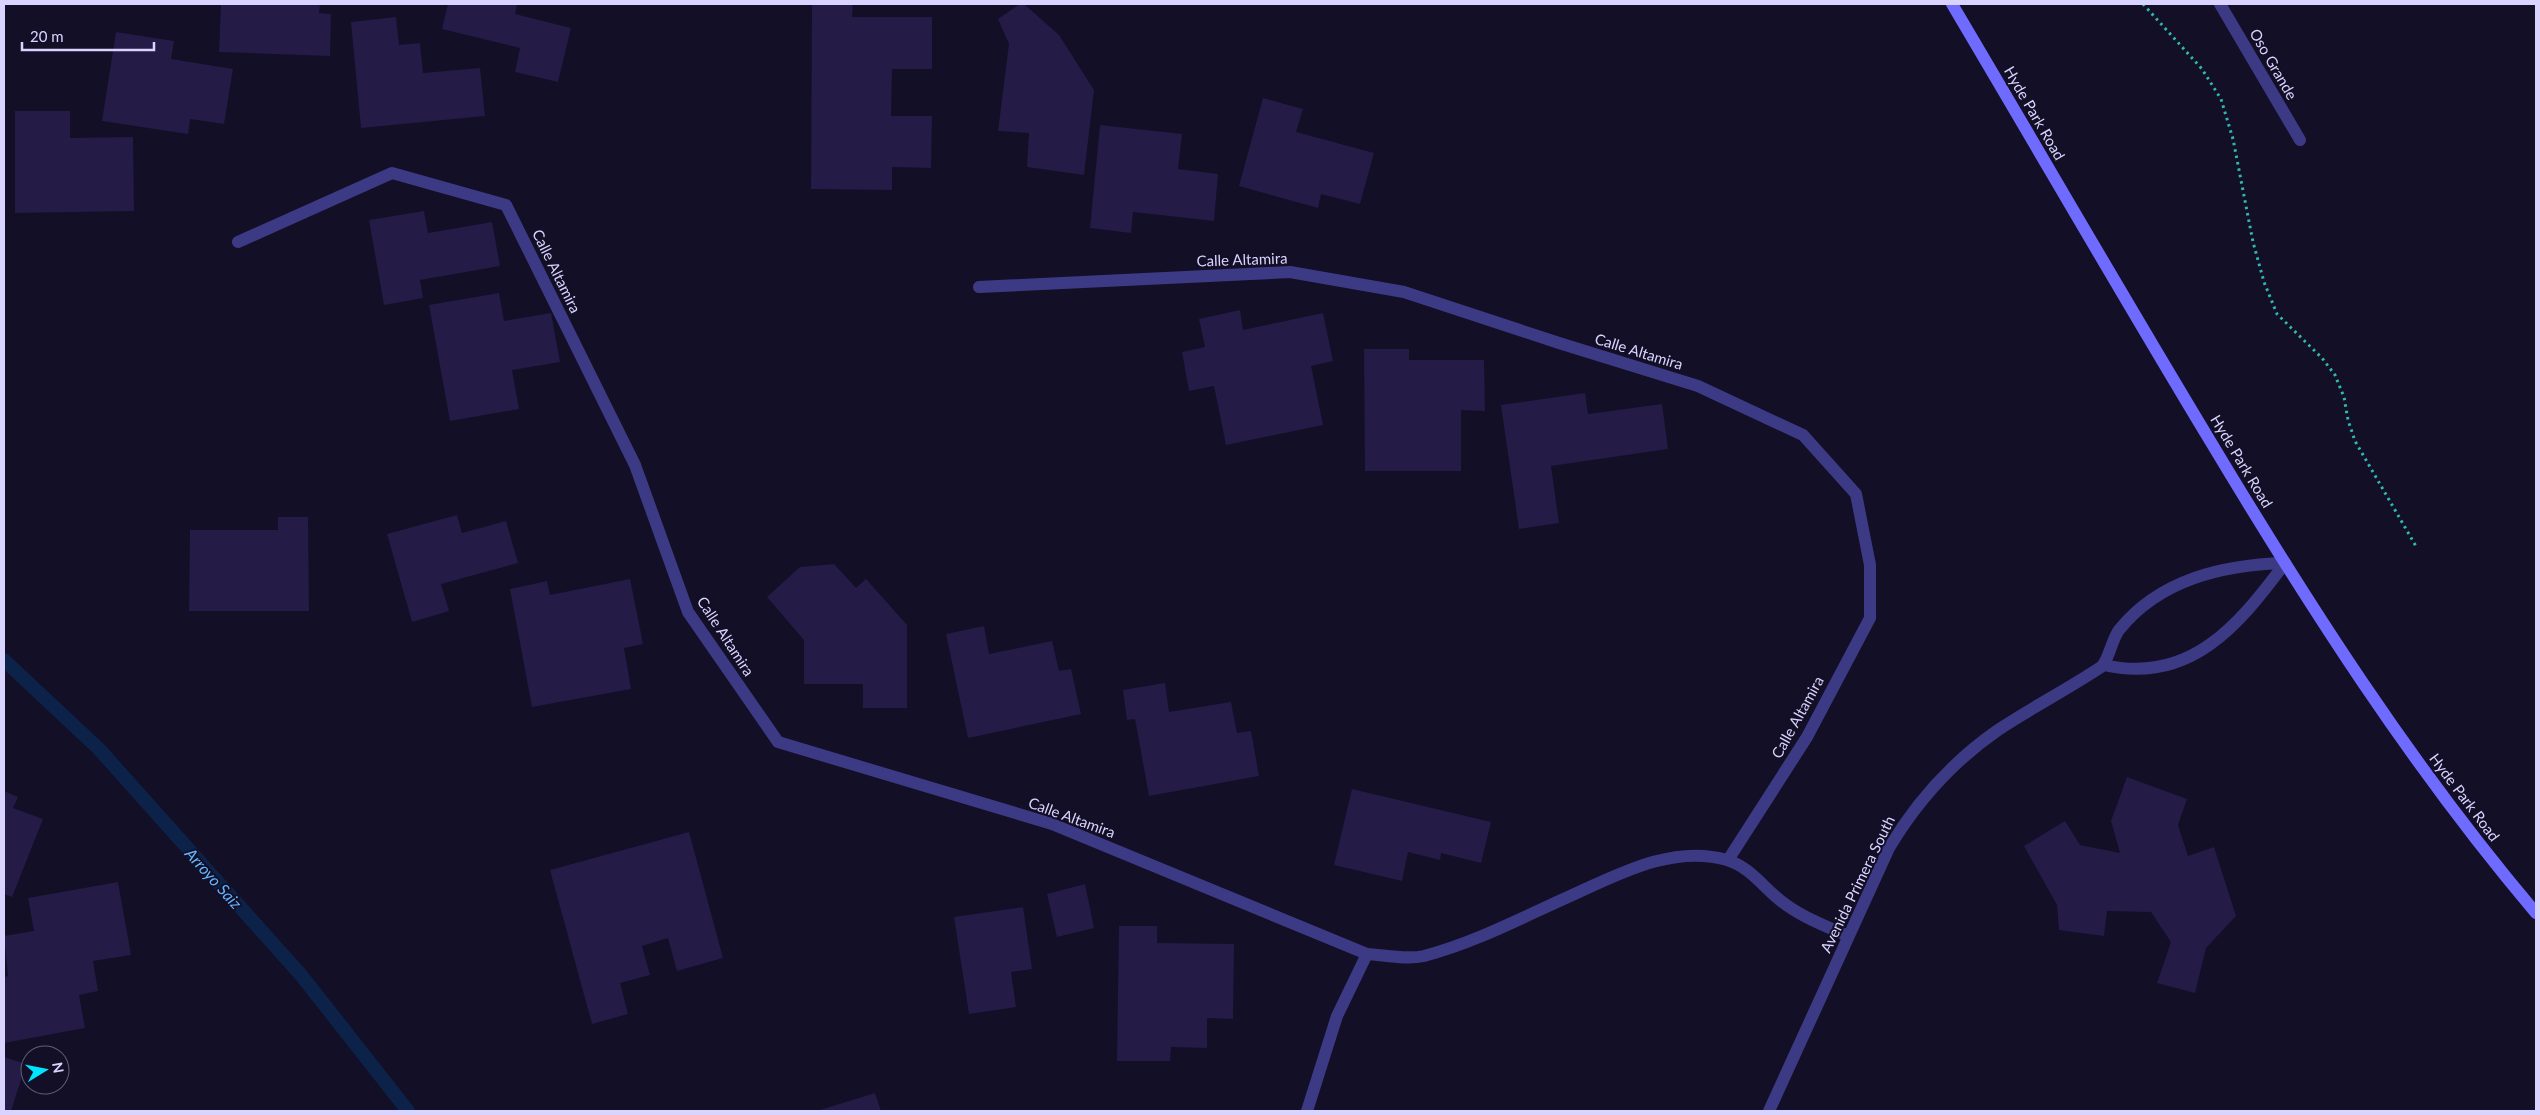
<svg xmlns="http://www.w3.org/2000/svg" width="2540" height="1115" font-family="Lato,sans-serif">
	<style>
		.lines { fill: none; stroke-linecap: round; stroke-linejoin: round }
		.stream { stroke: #0c2248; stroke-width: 14 }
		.building { fill: #241b47 }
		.path { stroke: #2fb8b0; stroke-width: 3; stroke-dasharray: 2.5 4; stroke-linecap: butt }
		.minor { stroke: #3d3a85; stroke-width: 12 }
		.secondary { stroke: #6f6bff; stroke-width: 12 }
		.labels { text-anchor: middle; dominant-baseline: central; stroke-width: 4; stroke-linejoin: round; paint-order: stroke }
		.street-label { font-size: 15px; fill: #d9d4ff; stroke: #130f26 }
		.water-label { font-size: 16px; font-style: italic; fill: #62b6ff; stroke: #130f26 }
	</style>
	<rect width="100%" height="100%" fill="#130f26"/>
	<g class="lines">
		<polyline class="stream" points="4,660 99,749 301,975 408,1111"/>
	</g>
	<g class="building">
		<polygon points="221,4 320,4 319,13 331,14 330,56 219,52"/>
		<polygon points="448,4 517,4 515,14 571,28 558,82 515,72 520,48 442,29"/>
		<polygon points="812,4 853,4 852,17 932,17 932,69 892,69 891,116 932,116 931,168 892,167 892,190 811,189"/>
		<polygon points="1020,4 1024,4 1059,35 1094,90 1084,175 1027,167 1029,133 998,131 1009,44 998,19"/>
		<polygon points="396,17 399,45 420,43 423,73 480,68 485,116 361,128 351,22"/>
		<polygon points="116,32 174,41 171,59 233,69 224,124 190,119 188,134 102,121"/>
		<polygon points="1263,98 1303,109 1296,132 1374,153 1360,204 1321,194 1318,208 1239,186"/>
		<polygon points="15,111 70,111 70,138 133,137 134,211 15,213"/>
		<polygon points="1100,125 1182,134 1178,169 1218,174 1214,221 1133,212 1131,233 1090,228"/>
		<polygon points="424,211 428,233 492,222 500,266 420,280 423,298 384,305 369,220"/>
		<polygon points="499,293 504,321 551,313 560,362 512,370 519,409 450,421 429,305"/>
		<polygon points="1240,310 1243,330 1323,313 1333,361 1311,366 1323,425 1226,445 1214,386 1189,391 1182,352 1205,347 1199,319"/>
		<polygon points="1364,349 1409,349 1409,360 1484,360 1485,411 1461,410 1461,471 1365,471"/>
		<polygon points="1585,393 1588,414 1662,404 1668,449 1551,466 1559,523 1519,529 1501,405"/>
		<polygon points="457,515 462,533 506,521 518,563 441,584 449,611 412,622 387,534"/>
		<polygon points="278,517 308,517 309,611 189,611 190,530 278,530"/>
		<polygon points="834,564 856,588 866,579 907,625 907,708 863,708 863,684 804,684 804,640 767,597 800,567"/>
		<polygon points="630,579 643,644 624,648 631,689 532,707 510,589 547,581 550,595"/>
		<polygon points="984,626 989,654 1052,641 1059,671 1071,669 1081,714 968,738 946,634"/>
		<polygon points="1165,683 1169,712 1231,702 1237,733 1251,731 1259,776 1149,796 1135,719 1127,720 1123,690"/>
		<polygon points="2127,777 2187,799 2178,825 2188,856 2214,847 2236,916 2206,948 2195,993 2157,983 2171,942 2151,912 2107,911 2104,936 2059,930 2057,905 2024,846 2065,821 2080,845 2120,853 2111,821"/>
		<polygon points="1352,789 1491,822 1481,863 1441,853 1440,860 1408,852 1402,881 1334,865"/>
		<polygon points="4,791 18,797 13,808 43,819 12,897 4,894"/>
		<polygon points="689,832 723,958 677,971 668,938 642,946 650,975 620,983 628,1014 592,1024 550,870"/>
		<polygon points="118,882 131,955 93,961 98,991 79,995 85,1028 4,1043 4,977 8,976 4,936 34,931 28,898"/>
		<polygon points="1085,884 1094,928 1057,937 1047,894"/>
		<polygon points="1023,907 1032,969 1011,972 1016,1007 969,1014 954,917"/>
		<polygon points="1119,926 1157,926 1157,943 1234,944 1233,1019 1207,1018 1207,1048 1171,1047 1170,1061 1117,1061"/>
		<polygon points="4,1057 26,1064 11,1111 4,1111"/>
		<polygon points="875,1093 881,1111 817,1111"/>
	</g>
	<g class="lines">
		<polyline class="path" points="2143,4 2202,69 2221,99 2233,139 2253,242 2264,282 2277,314 2322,358 2335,375 2344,397 2348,420 2355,441 2417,548"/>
		<g class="minor">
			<polyline points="2220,4 2300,140"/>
			<path d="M238 242 392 173 506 205 635 465 688 612 778 742 1052 824 1367 954C1384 955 1407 960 1424 956 1474 943 1521 918 1568 897 1617 875 1672 844 1727 860 1750 867 1763 887 1781 901 1801 917 1826 926 1848 936"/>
			<polyline points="979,287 1290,272 1404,292 1559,343 1698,386 1803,435 1856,494 1870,565 1870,618 1807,737 1728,860"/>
			<path d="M2104 665C2190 685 2239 625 2285 563"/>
			<polyline points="1307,1111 1337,1016 1367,954"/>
			<path d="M1769 1111 1889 848C1917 801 1952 762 1998 730 2031 708 2068 689 2101 667 2108 662 2112 639 2119 630 2160 579 2223 565 2285 563"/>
		</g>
		<path class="secondary" d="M1952 4C2038 149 2122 295 2209 439 2308 604 2412 767 2536 913"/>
	</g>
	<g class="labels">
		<g class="street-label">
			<text transform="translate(2274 64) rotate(60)">Oso Grande</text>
			<text transform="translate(2035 113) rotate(60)">Hyde Park Road</text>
			<text transform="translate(1242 259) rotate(-2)">Calle Altamira</text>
			<text transform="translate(557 271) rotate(64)">Calle Altamira</text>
			<text transform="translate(1639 351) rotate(17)">Calle Altamira</text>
			<text transform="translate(2242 461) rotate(59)">Hyde Park Road</text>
			<text transform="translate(726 636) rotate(57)">Calle Altamira</text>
			<text transform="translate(1797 717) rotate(-61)">Calle Altamira</text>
			<text transform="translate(2465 797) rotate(53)">Hyde Park Road</text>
			<text transform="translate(1072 817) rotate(20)">Calle Altamira</text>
			<text transform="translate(1857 884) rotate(-64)">Avenida Primera South</text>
		</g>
		<g class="water-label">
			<text transform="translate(214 878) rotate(48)">Arroyo Saiz</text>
		</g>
	</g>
	<rect width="2540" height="1115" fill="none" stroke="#d9d4ff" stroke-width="10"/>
	<g transform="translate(45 1070) rotate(80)"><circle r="24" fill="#130f26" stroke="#625e7d"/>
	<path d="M0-4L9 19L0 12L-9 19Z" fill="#00e5ff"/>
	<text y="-8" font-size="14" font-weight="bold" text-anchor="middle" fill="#d9d4ff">N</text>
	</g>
	<path d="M22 42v8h132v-8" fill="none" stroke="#d9d4ff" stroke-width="2.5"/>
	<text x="30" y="42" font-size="15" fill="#d9d4ff" stroke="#130f26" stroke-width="4" paint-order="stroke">20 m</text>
</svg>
